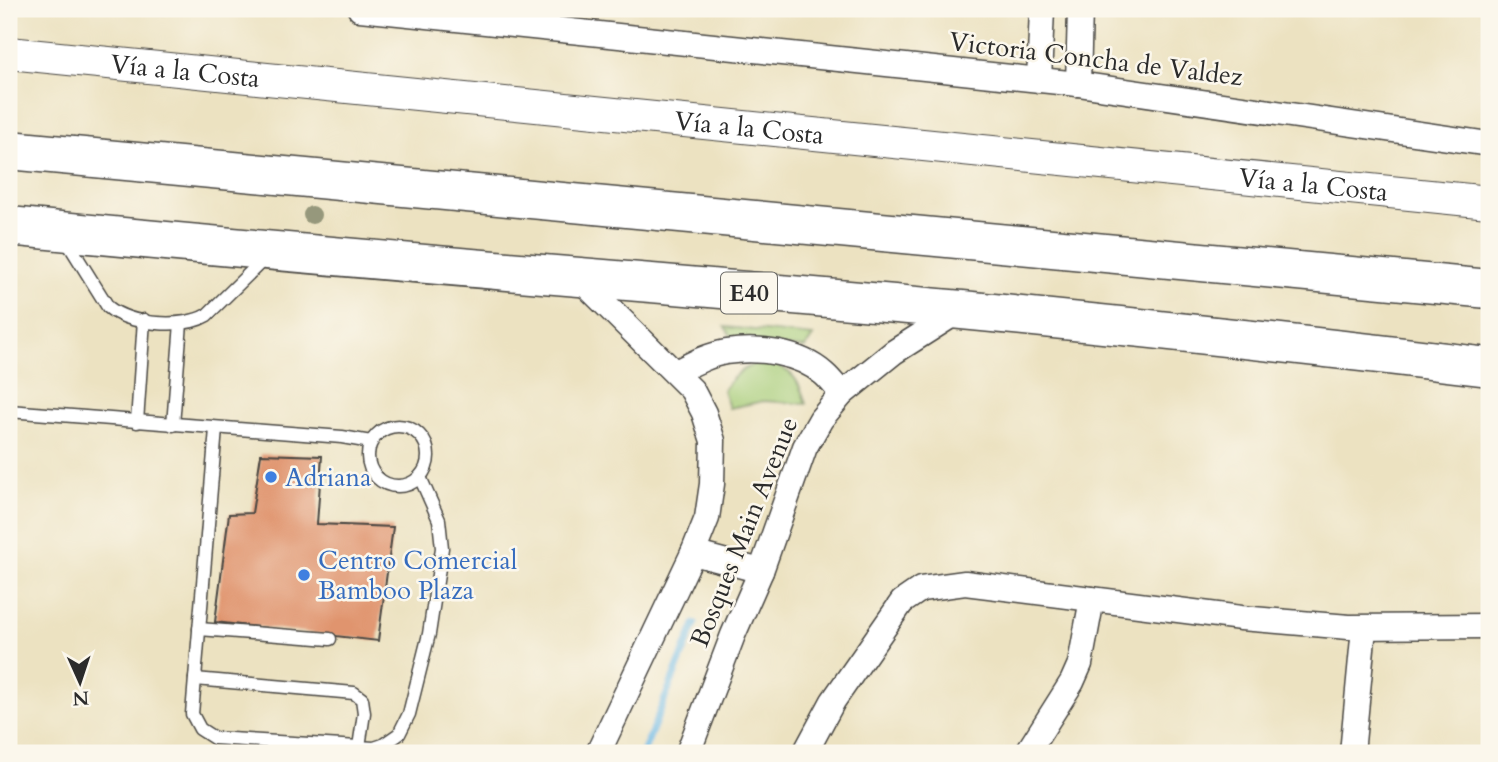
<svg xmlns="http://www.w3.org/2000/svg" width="1498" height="762" font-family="Cardo,serif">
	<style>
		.green { fill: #a6cc77; stroke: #687c51; stroke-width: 2 }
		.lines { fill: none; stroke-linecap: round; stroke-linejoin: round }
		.stream { stroke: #6ab7e4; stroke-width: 7 }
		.building { fill: #e0946e }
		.service-casing { stroke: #484642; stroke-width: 15 }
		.minor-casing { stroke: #484642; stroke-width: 27 }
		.tertiary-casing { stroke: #484642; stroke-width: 34 }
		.trunk-casing { stroke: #484642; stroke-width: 41 }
		.service { stroke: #fff; stroke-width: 12 }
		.minor { stroke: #fff; stroke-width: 24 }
		.tertiary { stroke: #fff; stroke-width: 32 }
		.trunk { stroke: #fff; stroke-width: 38 }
		.tree { fill: #96987b }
		.shop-dot { fill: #3f7fe0; stroke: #fbf7ec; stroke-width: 2.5 }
		.labels { text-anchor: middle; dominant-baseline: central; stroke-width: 5; stroke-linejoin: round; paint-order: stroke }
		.shield { fill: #fbf7ec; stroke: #696865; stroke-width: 2 }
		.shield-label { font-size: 24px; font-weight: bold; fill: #2b2b2b }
		.street-label { font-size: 26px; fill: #2b2b2b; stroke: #fbf7ec }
		.shop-label { font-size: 26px; fill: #366cbe; stroke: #fbf7ec; text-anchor: start }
	</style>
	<rect width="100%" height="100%" fill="#fbf7ec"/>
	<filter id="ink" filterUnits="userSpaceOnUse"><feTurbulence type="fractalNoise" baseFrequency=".0143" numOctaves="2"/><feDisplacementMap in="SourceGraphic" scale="14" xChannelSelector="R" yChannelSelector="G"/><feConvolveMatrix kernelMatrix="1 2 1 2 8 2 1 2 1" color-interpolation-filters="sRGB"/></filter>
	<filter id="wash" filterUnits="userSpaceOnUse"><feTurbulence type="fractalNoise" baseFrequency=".00686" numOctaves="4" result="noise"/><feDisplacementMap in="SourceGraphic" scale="28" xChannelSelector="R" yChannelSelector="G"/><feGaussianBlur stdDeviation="1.57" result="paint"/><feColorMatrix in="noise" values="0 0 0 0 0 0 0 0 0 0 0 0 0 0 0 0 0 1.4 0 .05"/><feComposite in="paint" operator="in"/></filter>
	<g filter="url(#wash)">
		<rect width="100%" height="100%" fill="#ece2c1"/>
		<g class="green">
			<polygon points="725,327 813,336 805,348 735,342"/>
			<path d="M765 361C792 370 798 377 806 404L764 401 729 408 723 390C735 374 745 366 765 361Z"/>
		</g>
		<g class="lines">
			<polyline class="stream" points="643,753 695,624"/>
		</g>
		<g id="blocks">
			<polygon class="building" points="261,454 322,456 317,524 393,527 378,641 215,622 229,514 252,513"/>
		</g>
	</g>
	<g filter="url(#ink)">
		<use href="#blocks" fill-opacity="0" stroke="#484642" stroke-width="2"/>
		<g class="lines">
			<defs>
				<g id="service">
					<path d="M65 238 108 307C129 325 184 329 207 315L266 257"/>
					<polyline points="9,411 342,437 371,442"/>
					<polyline points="137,422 144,320"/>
					<polyline points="173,425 181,323"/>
					<circle cx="398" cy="456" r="30"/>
					<polyline points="216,429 192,714 200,729 214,738 374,748 383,745 399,734 409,714 429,634 442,548 439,520 420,477"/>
					<polyline points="199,629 330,639"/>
					<polyline points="195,679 354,693 362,699 364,713 359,747"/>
				</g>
				<g id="minor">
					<polyline points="360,9 1078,84 1489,144"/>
					<polyline points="1039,80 1042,9"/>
					<polyline points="1078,84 1080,9"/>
					<polyline points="580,279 692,390 704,413 713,441 712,484 707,518 693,553 598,753"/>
					<path d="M676 372C692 364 708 355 726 352 758 347 799 352 824 374 831 380 836 387 842 394"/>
					<polyline points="693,553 761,571"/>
					<polyline points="688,753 733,635 761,571 805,447 821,419 842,394 894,352 960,310"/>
					<polyline points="805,753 833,701 902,602 921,589 965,583 1241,618 1349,627 1489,626"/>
					<polyline points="1027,753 1072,682 1080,664 1092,599"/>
					<polyline points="1352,753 1364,628"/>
				</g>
				<g id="tertiary">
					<path id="s1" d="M9 53 1489 202"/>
				</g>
				<g id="trunk">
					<polyline points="9,150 1489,289"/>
					<path d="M9 226C326 258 644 281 962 310 1138 327 1314 346 1489 367"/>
				</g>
			</defs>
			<use href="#service" class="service-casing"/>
			<use href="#minor" class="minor-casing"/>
			<use href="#tertiary" class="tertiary-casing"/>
			<use href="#trunk" class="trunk-casing"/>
			<use href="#service" class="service"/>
			<use href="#minor" class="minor"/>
			<use href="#tertiary" class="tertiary"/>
			<use href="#trunk" class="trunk"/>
		</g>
		<circle class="tree" cx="312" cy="215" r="9"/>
	</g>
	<g class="shop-dot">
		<circle cx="271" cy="477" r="7"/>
		<circle cx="304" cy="575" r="7"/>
	</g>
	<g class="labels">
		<rect class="shield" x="721" y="272.5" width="56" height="41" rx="5"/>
		<g class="shield-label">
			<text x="749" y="293">E40</text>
		</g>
		<g class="street-label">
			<text transform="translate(1096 59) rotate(7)">Victoria Concha de Valdez</text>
			<text stroke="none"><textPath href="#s1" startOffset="177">Vía a la Costa</textPath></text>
			<text stroke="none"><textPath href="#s1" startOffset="744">Vía a la Costa</textPath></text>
			<text stroke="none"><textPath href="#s1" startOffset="1311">Vía a la Costa</textPath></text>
			<text transform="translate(744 532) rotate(-68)">Bosques Main Avenue</text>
		</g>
		<g class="shop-label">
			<text x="285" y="477">Adriana</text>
			<text x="318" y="560">Centro Comercial<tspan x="318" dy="30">Bamboo Plaza</tspan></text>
		</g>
	</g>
	<rect width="1498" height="762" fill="none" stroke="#fbf7ec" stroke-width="35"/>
	<g transform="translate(80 682) rotate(177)" stroke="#fbf7ec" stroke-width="5" paint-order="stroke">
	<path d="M0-5L12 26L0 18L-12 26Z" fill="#2b2b2b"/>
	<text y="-10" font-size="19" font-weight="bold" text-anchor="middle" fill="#2b2b2b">N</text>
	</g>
</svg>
